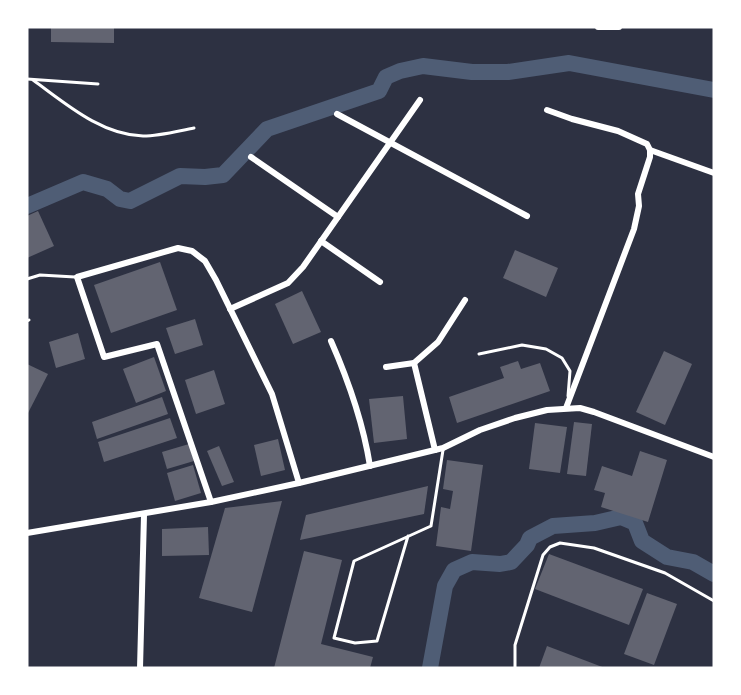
<svg xmlns="http://www.w3.org/2000/svg" width="741" height="695" font-family="Jost,sans-serif">
	<style>
		.lines { fill: none; stroke-linecap: round; stroke-linejoin: round }
		.canal { stroke: #4f5d75; stroke-width: 16 }
		.building { fill: #626471 }
		.service { stroke: #fff; stroke-width: 3 }
		.minor { stroke: #fff; stroke-width: 6 }
	</style>
	<rect width="100%" height="100%" fill="#2d3142"/>
	<g class="lines">
		<g class="canal">
			<polyline points="27,206 83,182 107,189 120,199 130,201 180,176 205,177 223,175 267,129 379,91 386,77 400,71 423,66 472,72 508,72 569,63 714,90"/>
			<polyline points="430,668 445,586 454,570 472,562 500,564 511,562 527,545 530,538 553,526 595,523 621,517 635,523 642,541 667,557 693,562 714,574"/>
		</g>
	</g>
	<g class="building">
		<polygon points="51,27 114,27 114,43 51,42"/>
		<polygon points="38,211 54,246 27,258 27,216"/>
		<polygon points="515,250 558,268 546,297 503,278"/>
		<polygon points="160,262 177,310 111,333 94,285"/>
		<polygon points="302,291 321,332 293,344 275,304"/>
		<polygon points="195,319 203,345 175,354 166,328"/>
		<polygon points="78,333 85,359 56,368 49,342"/>
		<polygon points="664,351 692,364 665,425 636,412"/>
		<polygon points="154,357 166,391 136,403 123,369"/>
		<polygon points="518,361 521,369 540,363 550,391 457,423 449,397 504,378 500,367"/>
		<polygon points="27,364 48,374 27,415"/>
		<polygon points="214,370 225,404 196,414 185,380"/>
		<polygon points="403,396 407,439 374,443 369,399"/>
		<polygon points="162,397 168,414 97,439 92,422"/>
		<polygon points="170,418 177,438 104,462 98,442"/>
		<polygon points="574,422 592,424 586,476 567,474"/>
		<polygon points="535,423 567,427 560,473 529,469"/>
		<polygon points="278,439 285,470 261,476 254,445"/>
		<polygon points="189,444 194,461 167,469 162,452"/>
		<polygon points="219,446 234,482 222,486 207,451"/>
		<polygon points="640,451 667,460 648,522 601,507 605,493 594,490 602,466 632,476"/>
		<polygon points="447,460 483,465 471,551 436,546 441,507 450,509 453,491 443,489"/>
		<polygon points="193,465 201,493 175,501 167,473"/>
		<polygon points="428,486 424,514 300,540 306,515"/>
		<polygon points="282,501 252,612 199,598 225,508"/>
		<polygon points="208,527 209,555 162,556 162,529"/>
		<polygon points="304,551 342,560 321,644 373,657 370,668 274,668"/>
		<polygon points="549,554 643,589 629,625 535,589"/>
		<polygon points="647,593 677,604 654,665 624,654"/>
		<polygon points="547,646 605,668 539,668"/>
	</g>
	<g class="lines">
		<g class="service">
			<polyline points="27,79 98,84"/>
			<path d="M33 80C65 103 101 135 143 136 160 136 178 131 194 128"/>
			<polyline points="27,279 40,275 75,277"/>
			<polyline points="27,321 29,320"/>
			<polyline points="479,354 522,345 546,349 562,358 570,371 568,396"/>
			<polyline points="408,536 377,641 355,643 334,638 354,561 431,526 443,450"/>
			<polyline points="515,668 515,645 543,555 550,547 560,543 594,548 665,573 714,601"/>
		</g>
		<g class="minor">
			<polyline points="598,27 619,27"/>
			<polyline points="547,110 572,119 618,131 647,144 650,150 650,157 638,194 639,206 634,229 566,408"/>
			<polyline points="337,114 527,216"/>
			<polyline points="650,150 714,173"/>
			<polyline points="251,157 338,217"/>
			<polyline points="321,241 380,282"/>
			<polyline points="230,309 288,283 303,267 420,100"/>
			<path d="M331 341C349 382 363 422 370 466"/>
			<polyline points="414,363 435,450"/>
			<polyline points="386,367 414,363 438,342 465,300"/>
			<polyline points="211,502 157,344 104,357 77,277 178,248 192,251 205,261 216,280 272,394 299,483"/>
			<polyline points="27,533 211,502 299,483 443,448 480,430 515,418 547,410 580,408 594,412 714,457"/>
			<polyline points="140,668 144,515"/>
		</g>
	</g>
	<rect width="741" height="695" fill="none" stroke="#ffffff" stroke-width="57"/>
</svg>
